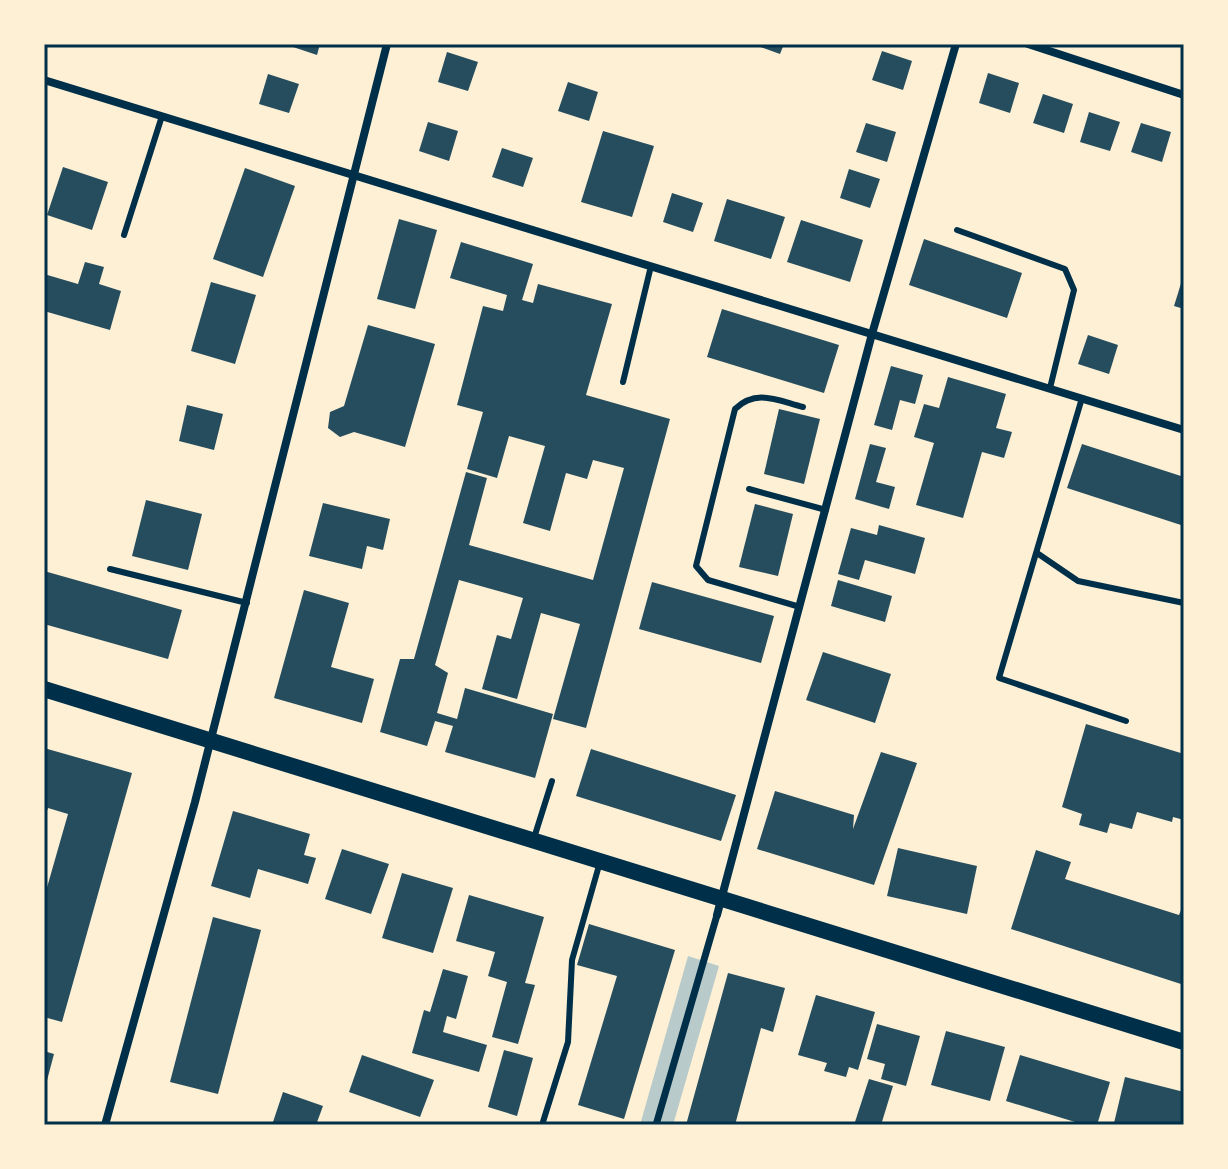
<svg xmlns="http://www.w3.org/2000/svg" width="1228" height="1169" font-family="'DejaVu Sans',sans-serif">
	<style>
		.green { fill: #b9caca }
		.building { fill: #264d5e }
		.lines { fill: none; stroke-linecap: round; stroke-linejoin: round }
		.service { stroke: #003049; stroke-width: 6 }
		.pedestrian { stroke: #003049; stroke-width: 7 }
		.minor { stroke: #003049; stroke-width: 8 }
		.secondary { stroke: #003049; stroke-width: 16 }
		.neatline { fill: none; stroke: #003049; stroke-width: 3 }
	</style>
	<rect width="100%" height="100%" fill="#fdf0d5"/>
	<polygon class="green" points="688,956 719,966 673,1125 640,1125"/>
	<g class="building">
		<polygon points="284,44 320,44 317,55"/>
		<polygon points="752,44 784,44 780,54"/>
		<polygon points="882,51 912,61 903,90 872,80"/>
		<polygon points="447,52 478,62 468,91 438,82"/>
		<polygon points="988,73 1019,83 1010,113 979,103"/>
		<polygon points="268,74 299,84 289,113 259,104"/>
		<polygon points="568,82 598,92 589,121 558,111"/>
		<polygon points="1043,94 1073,104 1064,133 1033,123"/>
		<polygon points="1089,112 1120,122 1110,151 1080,142"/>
		<polygon points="428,122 458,131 449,161 419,151"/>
		<polygon points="866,123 896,132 887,162 856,152"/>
		<polygon points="1141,123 1171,132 1162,162 1131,152"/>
		<polygon points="603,131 654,146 632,217 581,202"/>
		<polygon points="502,148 533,158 523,187 492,177"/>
		<polygon points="63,167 108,182 92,230 47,215"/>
		<polygon points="245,168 295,186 263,277 213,259"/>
		<polygon points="849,169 880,179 870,208 840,198"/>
		<polygon points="672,193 703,203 693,232 663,222"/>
		<polygon points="727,199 785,217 771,259 714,241"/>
		<polygon points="399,219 437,230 415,309 377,299"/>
		<polygon points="801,220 863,240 850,282 787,262"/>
		<polygon points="924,239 1022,273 1007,318 909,285"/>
		<polygon points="461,242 533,264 522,300 533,303 538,284 612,304 586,395 670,419 586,728 553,719 580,624 541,613 517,699 482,689 497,635 511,639 523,598 459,580 435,665 448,673 437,713 457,719 465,688 553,714 535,778 445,752 453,726 435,721 427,746 380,732 400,659 414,659 466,472 487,478 469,545 593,580 624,468 593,460 587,479 566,473 550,531 523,523 545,446 509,436 497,478 467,469 483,412 457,405 483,306 503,311 507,295 450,278"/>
		<polygon points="85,262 104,267 99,284 121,291 110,330 44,311 44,274 78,284"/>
		<polygon points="1183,277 1184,277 1184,309 1174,306"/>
		<polygon points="211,282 256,295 235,364 191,351"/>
		<polygon points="722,309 839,345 824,393 707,357"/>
		<polygon points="368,325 435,344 405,447 354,432 340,437 328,428 330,412 344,406"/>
		<polygon points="1088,335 1118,345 1109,374 1078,364"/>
		<polygon points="891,366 923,375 915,404 900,400 892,430 874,425"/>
		<polygon points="948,377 1006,394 996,428 1012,432 1004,458 982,452 963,518 916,505 934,443 914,437 924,404 939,408"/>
		<polygon points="187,405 223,414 214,450 179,441"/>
		<polygon points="779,409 820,419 804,484 764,474"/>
		<polygon points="870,444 886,448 876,482 895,487 889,509 855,499"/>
		<polygon points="1082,444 1184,477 1184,526 1067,488"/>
		<polygon points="146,500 202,514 188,570 132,556"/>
		<polygon points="323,503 390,519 383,550 367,546 362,569 309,556"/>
		<polygon points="755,504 793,514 778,576 739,567"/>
		<polygon points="879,525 925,538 915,574 865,560 859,580 838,574 851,528 877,535"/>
		<polygon points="44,571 182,610 168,659 44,624"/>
		<polygon points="838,580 892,596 885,622 831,606"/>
		<polygon points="652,582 774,616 761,663 639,629"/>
		<polygon points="304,590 349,603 331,667 374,679 362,723 274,698"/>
		<polygon points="823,652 891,674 875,723 806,700"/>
		<polygon points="1086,724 1184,754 1184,820 1173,817 1172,822 1137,812 1132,829 1110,823 1107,833 1079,825 1082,814 1062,807"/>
		<polygon points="44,748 132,773 62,1022 44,1017 44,898 68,814 48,808 44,819"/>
		<polygon points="591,749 736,795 721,841 576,796"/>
		<polygon points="881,752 917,763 874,885 757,849 775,791 854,815 853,829"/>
		<polygon points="233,811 310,834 304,855 316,858 308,884 258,869 250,898 211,886"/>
		<polygon points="898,848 977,866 967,914 887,896"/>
		<polygon points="342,849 389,864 371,914 325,899"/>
		<polygon points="1036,850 1071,862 1065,879 1179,915 1184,903 1184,985 1011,929"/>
		<polygon points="402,873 453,888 433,953 382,938"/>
		<polygon points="469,895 544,917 525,983 535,985 518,1044 492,1037 507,982 488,976 495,952 456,941"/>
		<polygon points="213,917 261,930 218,1094 170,1082"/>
		<polygon points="589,924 675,950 624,1119 578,1105 617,976 577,965"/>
		<polygon points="443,969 468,976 456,1019 447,1016 443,1032 487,1045 479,1072 412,1053 424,1010 430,1012"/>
		<polygon points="728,973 785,988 773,1032 761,1028 735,1125 686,1125"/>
		<polygon points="816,995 875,1012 858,1070 849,1067 846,1077 824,1071 827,1063 798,1055"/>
		<polygon points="877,1024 920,1036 906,1086 881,1079 885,1064 867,1059"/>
		<polygon points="946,1031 1005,1047 990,1101 931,1085"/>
		<polygon points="504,1050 533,1058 517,1116 488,1107"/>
		<polygon points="44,1051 54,1054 45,1088 44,1088"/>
		<polygon points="362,1055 434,1080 420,1117 349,1092"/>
		<polygon points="1020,1055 1110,1082 1097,1125 1085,1125 1006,1101"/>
		<polygon points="1125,1077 1184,1092 1182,1125 1114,1123"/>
		<polygon points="869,1079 893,1086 881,1125 854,1125"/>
		<polygon points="283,1092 323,1106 316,1125 272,1125"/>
	</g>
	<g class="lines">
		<g class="service">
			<polyline points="957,230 1065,269 1074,290 1050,388"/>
			<polyline points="124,235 162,116"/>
			<polyline points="623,382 651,266"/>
			<polyline points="1082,398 999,678 1126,721"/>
			<polyline points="749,489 826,510"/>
			<polyline points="1037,553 1078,581 1184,603"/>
			<polyline points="110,569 247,603"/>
			<path d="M800 607 708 580 696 566 735 409C756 389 776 400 803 407"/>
			<polyline points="534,838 552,781"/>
			<polyline points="542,1125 568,1042 572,960 600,862"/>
		</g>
		<polyline class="pedestrian" points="656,1125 717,915"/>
		<g class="minor">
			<polyline points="1028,44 1184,95"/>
			<polyline points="44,80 1184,430"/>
			<polyline points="717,915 872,334 956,44"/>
			<polyline points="105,1125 195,802 387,44"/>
		</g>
		<polyline class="secondary" points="44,689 1184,1042"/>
	</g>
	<rect width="1228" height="1169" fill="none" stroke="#fdf0d5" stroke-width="92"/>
	<rect x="46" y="46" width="1136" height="1077" class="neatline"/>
</svg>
